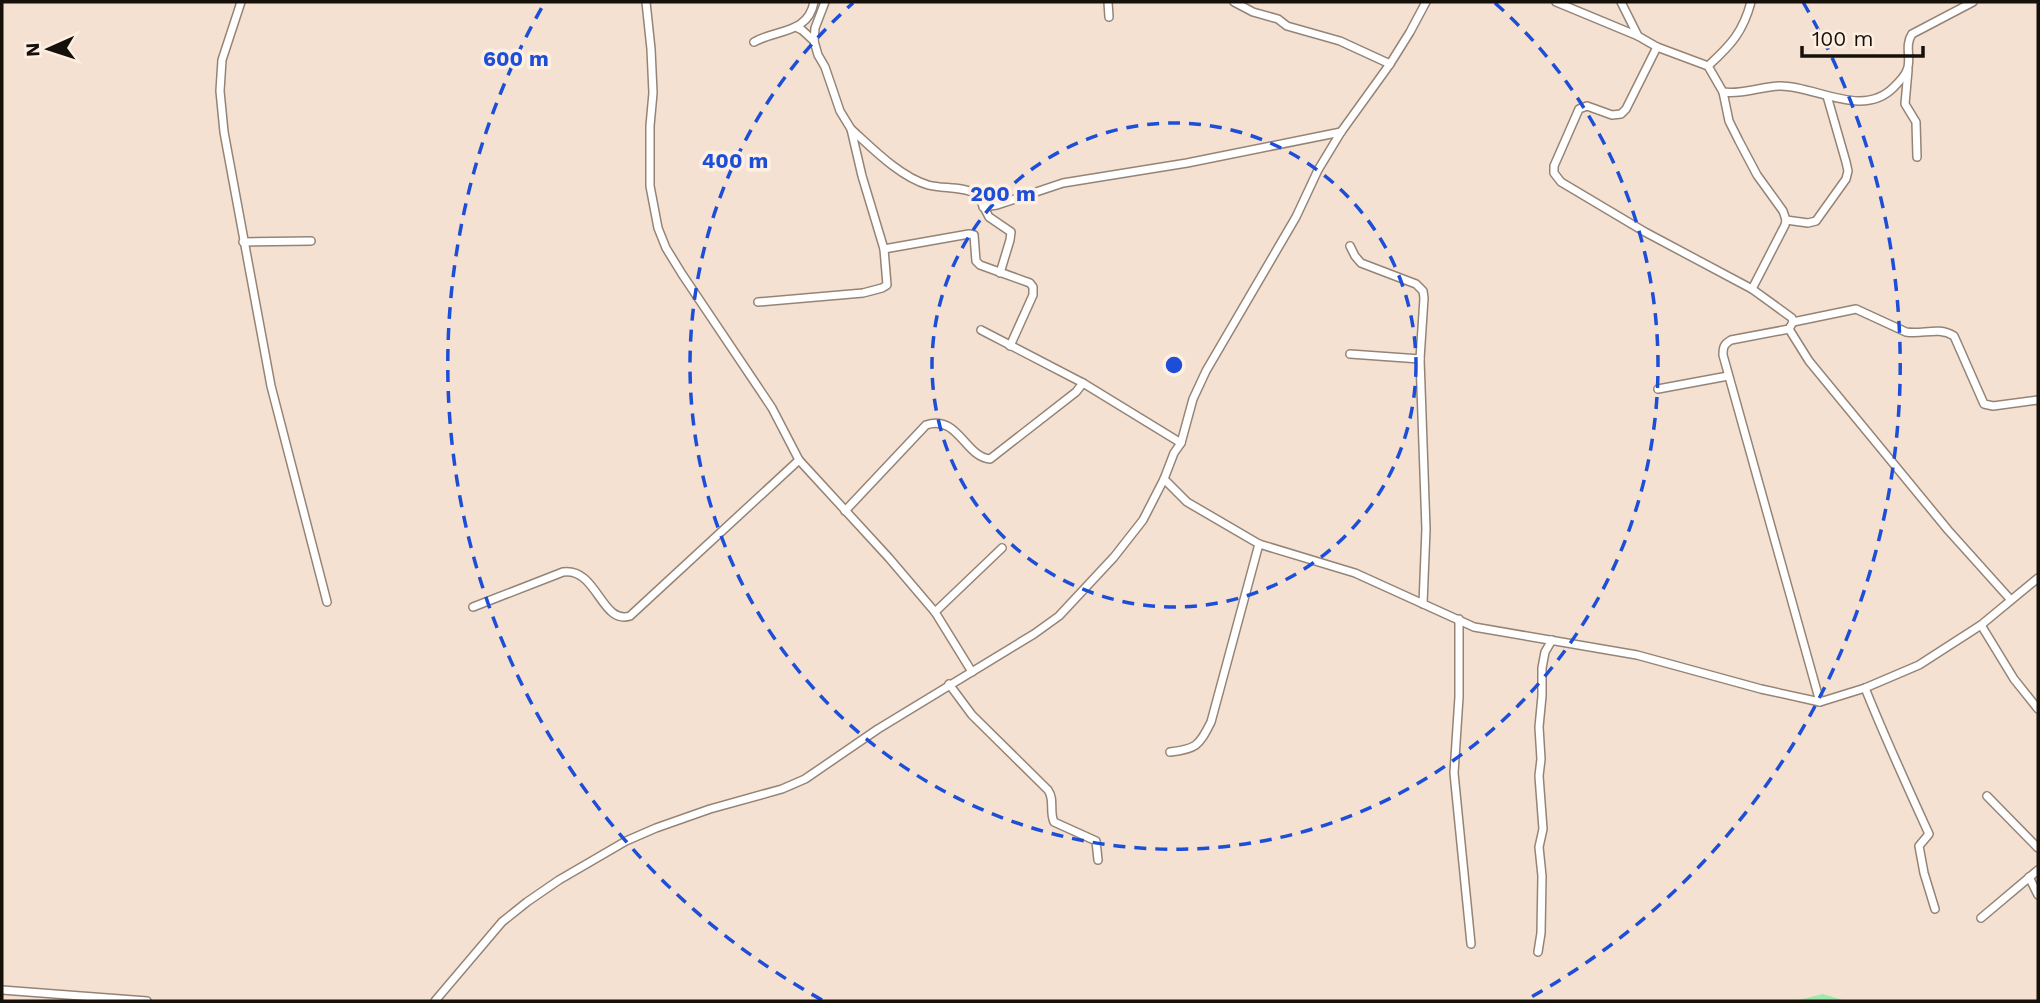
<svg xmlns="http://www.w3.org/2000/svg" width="2040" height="1003" font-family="'Work Sans',sans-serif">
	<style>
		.green { fill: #9eeaae }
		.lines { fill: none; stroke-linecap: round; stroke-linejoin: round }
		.street-casing { stroke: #958476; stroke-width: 10 }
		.street { stroke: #fff; stroke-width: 7 }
		.ring { fill: none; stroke: #1d4ed8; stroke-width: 3.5; stroke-dasharray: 12 9 }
		.centre { fill: #1d4ed8; stroke: #feefe3; stroke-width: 3.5 }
		.ring-label { font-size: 21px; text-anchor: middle; font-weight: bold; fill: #1d4ed8; stroke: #feefe3; stroke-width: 7; stroke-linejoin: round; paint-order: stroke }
	</style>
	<rect width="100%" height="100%" fill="#f4e1d2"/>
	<polygon class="green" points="1823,994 1846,1001 1794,1001"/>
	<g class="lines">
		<defs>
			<g id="street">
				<polyline points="241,2 222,60 220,91 224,132 271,386 327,602"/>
				<polyline points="646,2 651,49 653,93 650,126 650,186 658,228 666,248 682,274 772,408 799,460 889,558 935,612 972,672"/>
				<polyline points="1108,2 1109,17"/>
				<polyline points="1234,2 1253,12 1278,19 1287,26 1340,41 1390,64"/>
				<path d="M1556 2 1638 36 1657 47 1708 66 1723 92C1743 95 1761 86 1781 86 1816 86 1863 119 1894 87 1898 83 1905 76 1907 70 1912 59 1904 46 1912 34L1973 2"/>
				<polyline points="1621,2 1638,36"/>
				<polyline points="796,27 802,30 814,41"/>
				<path d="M754 42C777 29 808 34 814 2"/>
				<path d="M1657 47 1626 109 1621 114 1612 115 1587 106 1579 109 1554 166V173L1561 182 1645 232 1752 289 1792 318 1793 322 1789 329 1731 340C1724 344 1723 347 1723 355L1820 702"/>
				<path d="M1708 66C1731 45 1743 32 1751 2"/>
				<polyline points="1908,70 1905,104 1916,122 1917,157"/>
				<polyline points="1723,92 1729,121 1739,141 1757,175 1783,211 1786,220 1785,225 1752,289"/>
				<path d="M851 129C872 148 900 177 928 185 943 189 962 186 977 194L989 217 1011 232 1010 240 1000 273"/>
				<polyline points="983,207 997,205 1063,183 1187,163 1341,132"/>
				<polyline points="1786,220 1808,223 1816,221 1846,179 1848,171 1846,162 1827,96"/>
				<polyline points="243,242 311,241"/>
				<polyline points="1350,246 1355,256 1361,263 1416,284 1423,291 1424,298 1420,359 1426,529 1423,604"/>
				<polyline points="884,249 969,234 974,235 976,261 980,265 1030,283 1033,287 1033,295 1010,346"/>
				<polyline points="758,302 863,293 882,288 887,285 884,249 862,176 851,129 840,111 825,67 818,55 814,41 815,28 825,2"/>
				<path d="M1793 322 1856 309 1906 332C1923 335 1938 326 1954 336L1984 404 1993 406 2038 400"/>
				<polyline points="1789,329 1809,361 1948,530 2010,599"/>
				<polyline points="981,330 1083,383"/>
				<polyline points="1350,354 1420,359"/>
				<polyline points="1658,389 1728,376"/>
				<polyline points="1164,479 1187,502 1259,544 1355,573 1474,627 1637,655 1761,689 1820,702 1865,688 1919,665 1981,625 2038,578"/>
				<path d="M845 511 926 425C958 414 965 457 990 459L1076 392 1083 383 1181 443"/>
				<path d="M473 607 563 572C597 567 601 625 630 616L799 460"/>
				<polyline points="935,612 1002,548"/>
				<polyline points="1459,619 1459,697 1454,773 1471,944"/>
				<polyline points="1981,625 2014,679 2038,709"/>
				<path d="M949 684 972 715 1048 790C1055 800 1049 811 1054 822L1096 841 1098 860"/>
				<path d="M1865 688C1885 738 1907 786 1929 834L1919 846 1924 873 1935 909"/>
				<path d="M1170 752C1196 749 1199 746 1211 722L1259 544"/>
				<polyline points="1987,796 2038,848"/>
				<polyline points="2029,877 2038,895"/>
				<polyline points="1981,918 2038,870"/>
				<polyline points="1538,952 1541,933 1542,876 1539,847 1543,829 1539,776 1541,759 1539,727 1542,696 1542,668 1545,652 1552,640"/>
				<polyline points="2,990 147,1001"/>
				<polyline points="435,1001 502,922 527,902 559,880 626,841 656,828 710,809 782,789 805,779 878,729 1034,634 1059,616 1114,557 1143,520 1164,479 1174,453 1181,443 1193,399 1206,371 1296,217 1318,170 1341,132 1390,64 1410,32 1426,2"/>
			</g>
		</defs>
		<use href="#street" class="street-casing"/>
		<use href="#street" class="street"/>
	</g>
	<g class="ring">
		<circle cx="1174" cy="365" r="242"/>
		<path d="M1495 3A484 484 0 1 1 853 3"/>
		<path d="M822 1000A726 726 0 0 1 545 2M1803 2A726 726 0 0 1 1526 1000"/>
	</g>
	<circle cx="1174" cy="365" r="10" class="centre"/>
	<g class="ring-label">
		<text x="516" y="66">600 m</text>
		<text x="735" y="168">400 m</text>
		<text x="1003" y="201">200 m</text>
	</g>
	<rect width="2040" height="1003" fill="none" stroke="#16100b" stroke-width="7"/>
	<g transform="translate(49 49) rotate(267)" stroke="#feefe3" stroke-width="5" paint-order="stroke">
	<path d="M0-5L12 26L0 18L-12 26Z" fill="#16100b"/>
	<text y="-10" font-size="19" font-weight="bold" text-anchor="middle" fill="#16100b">N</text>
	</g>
	<path d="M1802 46v10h121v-10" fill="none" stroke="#16100b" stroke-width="3.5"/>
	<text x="1812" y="46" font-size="21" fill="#16100b" stroke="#feefe3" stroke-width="5" paint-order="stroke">100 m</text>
</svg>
